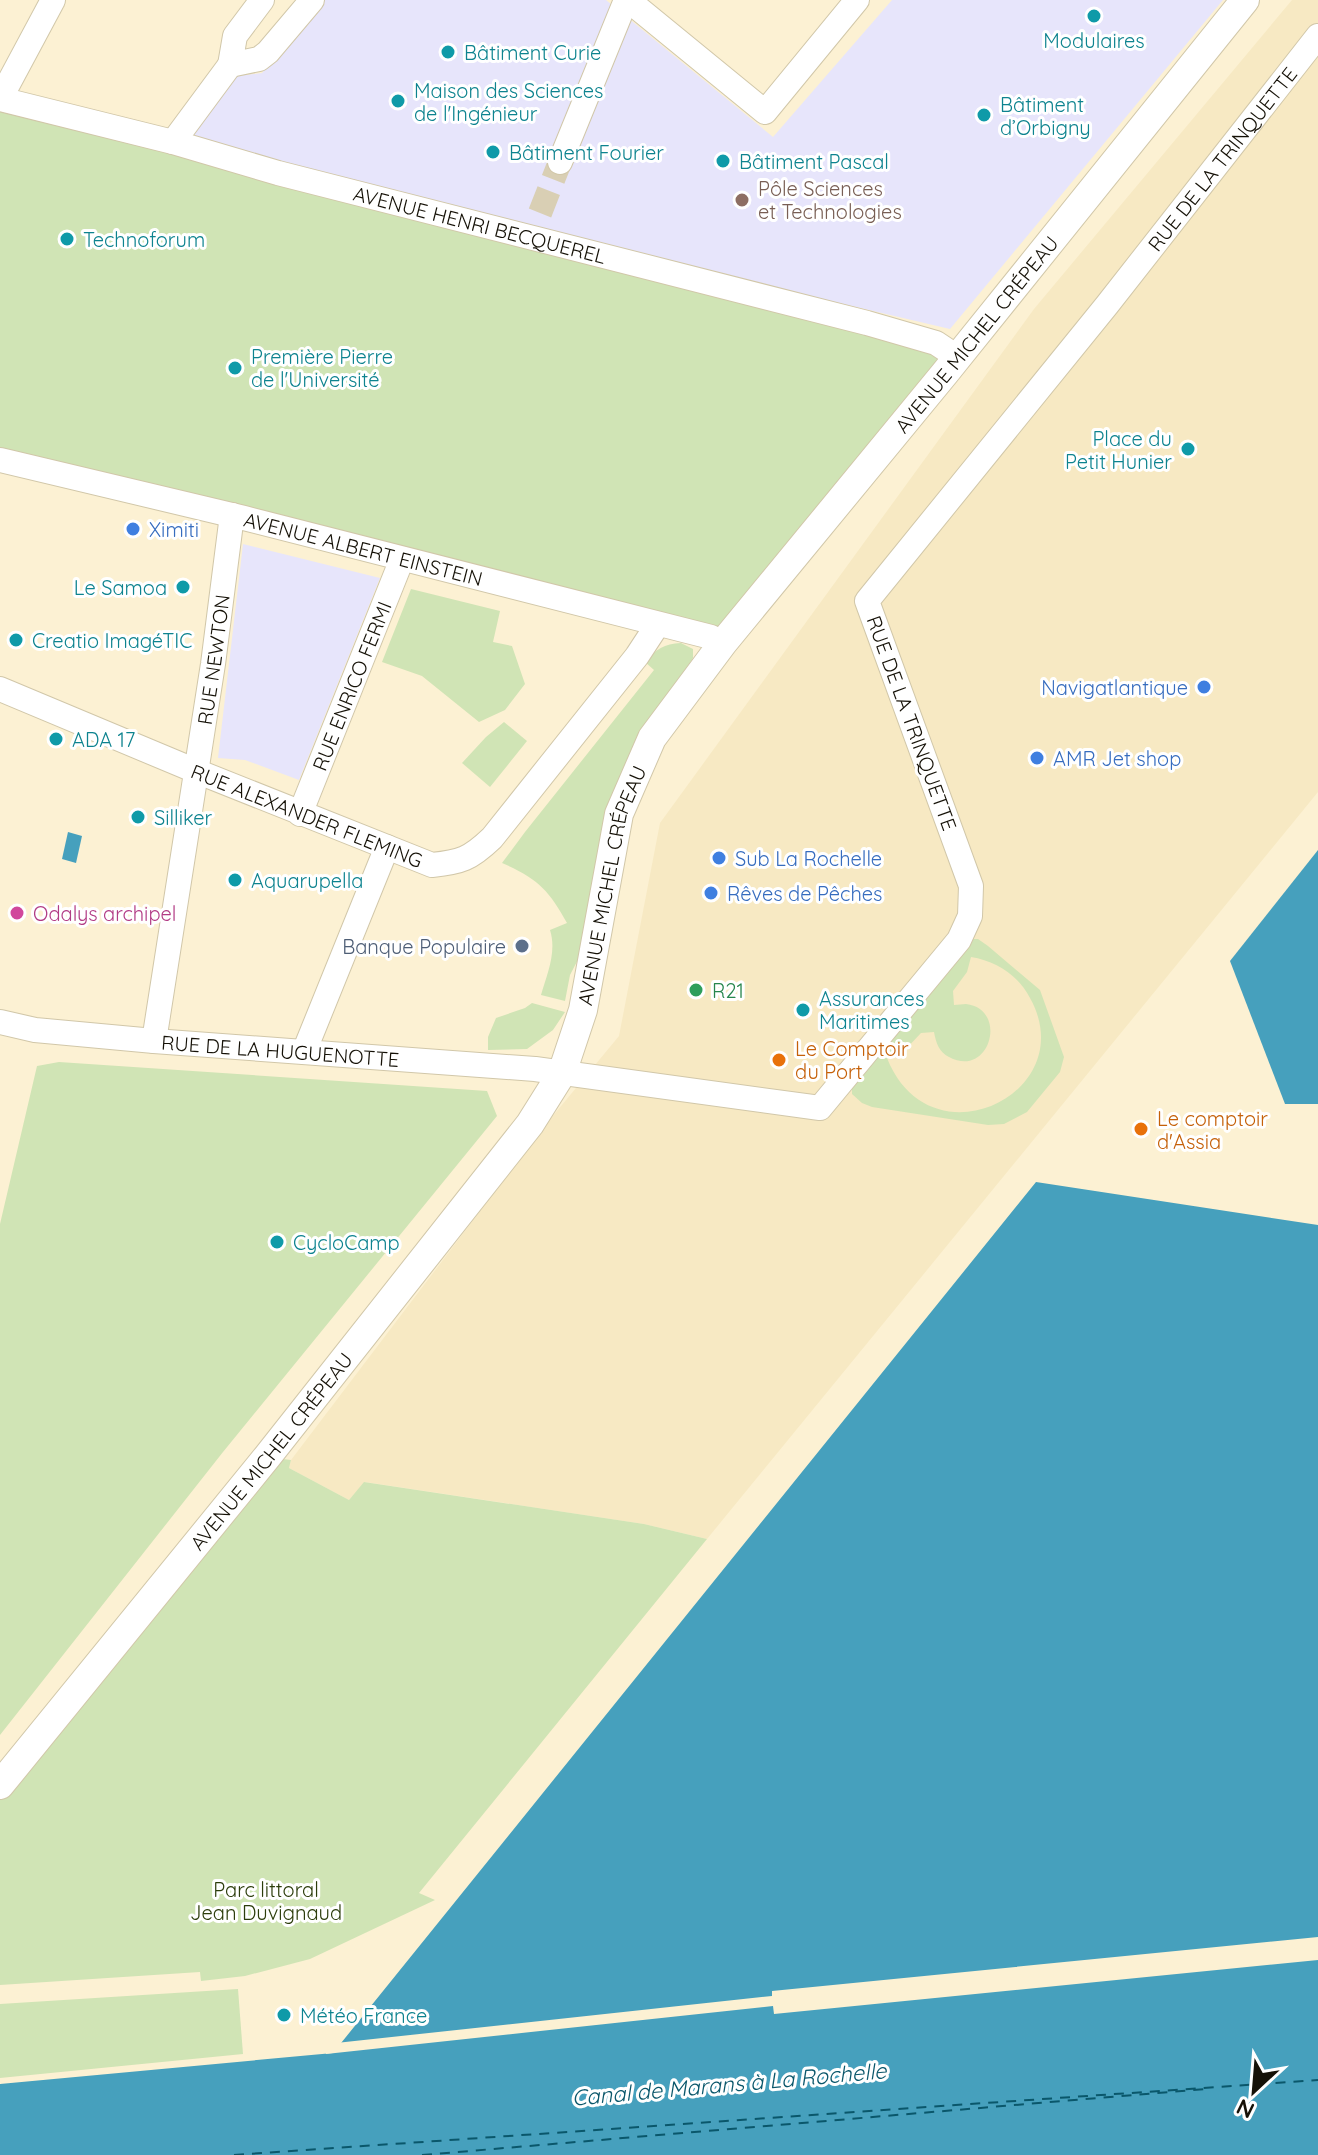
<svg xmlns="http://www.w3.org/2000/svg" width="1318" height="2155" font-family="Quicksand,sans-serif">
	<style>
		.built { fill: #f7e9c3 }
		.education { fill: #e7e5fb }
		.green { fill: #d0e4b5; fill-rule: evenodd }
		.water { fill: #46a0bd }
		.pier { fill: #fcf1d3 }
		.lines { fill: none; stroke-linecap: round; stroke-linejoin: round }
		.ferry { stroke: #0a576b; stroke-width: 2; stroke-dasharray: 10 8; stroke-linecap: butt }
		.minor-tunnel { stroke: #d9cfb4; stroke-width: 24; stroke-dasharray: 24 12; stroke-linecap: butt }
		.minor-casing { stroke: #d1c7a9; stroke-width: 26 }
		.tertiary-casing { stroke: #d1c7a9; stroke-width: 30 }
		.minor { stroke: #fff; stroke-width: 24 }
		.tertiary { stroke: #fff; stroke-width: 28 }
		.culture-dot { fill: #0f9aa8; stroke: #fff; stroke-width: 3 }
		.education-dot { fill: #8d6e63; stroke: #fff; stroke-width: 3 }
		.shop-dot { fill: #3f7fe0; stroke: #fff; stroke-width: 3 }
		.hotel-dot { fill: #d1479c; stroke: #fff; stroke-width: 3 }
		.service-dot { fill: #5c6f8a; stroke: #fff; stroke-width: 3 }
		.leisure-dot { fill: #2e9e5b; stroke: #fff; stroke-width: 3 }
		.food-dot { fill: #e8710a; stroke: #fff; stroke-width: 3 }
		.labels { text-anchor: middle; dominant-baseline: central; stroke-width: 6; stroke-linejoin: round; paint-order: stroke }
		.culture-label { font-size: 20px; fill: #0d838f; stroke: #fff; text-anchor: start }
		.street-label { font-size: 20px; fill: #151107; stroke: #fff }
		.education-label { font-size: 20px; fill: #785e54; stroke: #fff; text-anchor: start }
		.shop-label { font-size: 20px; fill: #366cbe; stroke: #fff; text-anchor: start }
		.hotel-label { font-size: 20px; fill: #b23c85; stroke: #fff; text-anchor: start }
		.service-label { font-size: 20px; fill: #4e5e75; stroke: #fff; text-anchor: end }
		.leisure-label { font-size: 20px; fill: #27864d; stroke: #fff; text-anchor: start }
		.food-label { font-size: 20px; fill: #c56008; stroke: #fff; text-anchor: start }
		.park-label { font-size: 20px; fill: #2c3d0b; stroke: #fff }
		.water-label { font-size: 22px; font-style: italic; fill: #0a576b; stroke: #fff }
	</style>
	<rect width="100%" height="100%" fill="#fcf1d3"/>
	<polygon class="built" points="1292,0 1318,0 1318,792 707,1539 644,1524 365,1482 349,1500 289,1468 291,1460 547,1123 619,1036 660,823 1034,309"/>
	<g class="education">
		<polygon points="322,0 606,0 773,137 892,0 1223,0 950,329 663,262 189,137 237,76 262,73"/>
		<polygon points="243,544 380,578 299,780 245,760 218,758"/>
	</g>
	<g class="green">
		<polygon points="0,99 957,357 723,643 0,460"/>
		<polygon points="411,589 500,611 493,642 512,646 525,684 505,710 479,722 422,676 382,662"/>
		<path d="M681 643 693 649V658L681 677 583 950 570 975 565 1001 541 995C547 974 557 952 550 930L567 923C549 890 537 878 502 863L525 832 654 670 645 662C656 649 664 644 681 643Z"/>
		<polygon points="504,722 527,741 490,787 462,763 486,737"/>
		<path d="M970 939H978L988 946 1040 990 1064 1057 1060 1072 1027 1112 1004 1124 988 1125 872 1107 862 1103 852 1094V1084ZM971 957C996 961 1018 975 1030 998 1083 1093 930 1167 887 1058L905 1050 921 1033 934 1032C936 1043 939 1052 949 1057 990 1079 1009 1009 966 1004 962 1004 958 1005 954 1005L953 991 967 972Z"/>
		<polygon points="532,1003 565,1012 553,1030 527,1049 488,1050 488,1037 496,1018 525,1008"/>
		<polygon points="59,1062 487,1091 497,1116 223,1452 0,1735 0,1224 37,1066"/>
		<polygon points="267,1457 291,1460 289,1468 349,1500 364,1482 644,1524 707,1539 419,1893 435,1900 310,1959 245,1976 201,1981 200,1972 0,1985 0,1785"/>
		<polygon points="238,1989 243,2054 0,2078 0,2004"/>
	</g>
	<g class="water">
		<polygon points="68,832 82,836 76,863 62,859"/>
		<polygon points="1318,850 1318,1104 1285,1104 1230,961"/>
		<polygon points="1036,1182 1318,1225 1318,2155 0,2155 0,2084 333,2053"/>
	</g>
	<polygon class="pier" points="1318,1937 1318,1960 774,2014 773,2006 326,2054 325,2050 330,2049 336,2043 772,1996 772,1991"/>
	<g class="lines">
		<g class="ferry">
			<polyline points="234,2155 1318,2080"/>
			<polyline points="422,2155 1205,2089"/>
		</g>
		<polyline class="minor-tunnel" points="540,213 560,162"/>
		<defs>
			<g id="minor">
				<polyline points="262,0 235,36 230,65 259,59 268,52 312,0"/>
				<polyline points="628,0 765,112 857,0"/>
				<path id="s1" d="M0 99 173 142 278 173 867 323 936 343 957 357"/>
				<polyline points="0,99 53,0"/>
				<polyline points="173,142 230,65"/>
				<polyline points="560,162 626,0"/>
				<path id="s2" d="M0 460 244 518 711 637 723 643"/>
				<path id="s3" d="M0 689 196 771 432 865C461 862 470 859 492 838L637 656 658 624"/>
				<path id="s4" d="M300 814 402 559"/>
				<path id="s5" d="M0 1022 35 1030 154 1041 535 1069 820 1108 959 940 970 916 971 886 867 601 1107 305 1318 36"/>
				<path id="s6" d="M154 1041 213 664 232 515"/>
				<polyline points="304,1052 387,847"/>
			</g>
			<g id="tertiary">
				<path id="s7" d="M0 1785 267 1457 530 1124 562 1073 583 1010 619 814 652 738 723 643 945 373 1245 0"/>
			</g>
		</defs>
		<use href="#minor" class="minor-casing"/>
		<use href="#tertiary" class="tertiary-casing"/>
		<use href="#minor" class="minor"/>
		<use href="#tertiary" class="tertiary"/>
	</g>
	<g class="culture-dot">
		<circle cx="1094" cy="16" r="8"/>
		<circle cx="448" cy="52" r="8"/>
		<circle cx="398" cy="101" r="8"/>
		<circle cx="984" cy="115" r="8"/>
		<circle cx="493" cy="152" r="8"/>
		<circle cx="723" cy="161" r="8"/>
		<circle cx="67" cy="239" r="8"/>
		<circle cx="235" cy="368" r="8"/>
		<circle cx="1188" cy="449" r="8"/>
		<circle cx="183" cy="587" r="8"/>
		<circle cx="16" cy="640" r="8"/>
		<circle cx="56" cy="739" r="8"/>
		<circle cx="138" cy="817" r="8"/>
		<circle cx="235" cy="880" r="8"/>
		<circle cx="803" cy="1010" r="8"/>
		<circle cx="277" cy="1242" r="8"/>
		<circle cx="284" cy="2015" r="8"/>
	</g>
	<circle class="education-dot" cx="742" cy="200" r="8"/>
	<g class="shop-dot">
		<circle cx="133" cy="529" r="8"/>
		<circle cx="1204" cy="687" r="8"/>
		<circle cx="1037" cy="758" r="8"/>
		<circle cx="719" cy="858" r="8"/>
		<circle cx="711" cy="893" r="8"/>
	</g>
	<circle class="hotel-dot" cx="17" cy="913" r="8"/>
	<circle class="service-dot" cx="522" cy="946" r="8"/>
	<circle class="leisure-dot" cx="696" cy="990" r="8"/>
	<g class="food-dot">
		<circle cx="779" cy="1060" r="8"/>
		<circle cx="1141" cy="1129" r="8"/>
	</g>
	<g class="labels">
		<g class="culture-label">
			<text x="1094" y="40" text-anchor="middle">Modulaires</text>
			<text x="464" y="52">Bâtiment Curie</text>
			<text x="414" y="90">Maison des Sciences<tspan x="414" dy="23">de l'Ingénieur</tspan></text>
			<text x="1000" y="104">Bâtiment<tspan x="1000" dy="23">d’Orbigny</tspan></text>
			<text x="509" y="152">Bâtiment Fourier</text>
			<text x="739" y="161">Bâtiment Pascal</text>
			<text x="83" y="239">Technoforum</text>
			<text x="251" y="356">Première Pierre<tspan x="251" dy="23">de l'Université</tspan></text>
			<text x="1172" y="438" text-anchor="end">Place du<tspan x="1172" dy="23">Petit Hunier</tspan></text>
			<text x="167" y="587" text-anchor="end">Le Samoa</text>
			<text x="32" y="640">Creatio ImagéTIC</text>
			<text x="72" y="739">ADA 17</text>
			<text x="154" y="817">Silliker</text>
			<text x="251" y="880">Aquarupella</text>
			<text x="819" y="998">Assurances<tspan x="819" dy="23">Maritimes</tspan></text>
			<text x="293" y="1242">CycloCamp</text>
			<text x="300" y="2015">Météo France</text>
		</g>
		<g class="street-label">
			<text stroke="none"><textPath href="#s5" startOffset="1970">RUE DE LA TRINQUETTE</textPath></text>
			<text stroke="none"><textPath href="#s1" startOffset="496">AVENUE HENRI BECQUEREL</textPath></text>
			<text stroke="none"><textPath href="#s7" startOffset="1774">AVENUE MICHEL CRÉPEAU</textPath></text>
			<text stroke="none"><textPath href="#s2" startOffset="374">AVENUE ALBERT EINSTEIN</textPath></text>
			<text stroke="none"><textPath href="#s6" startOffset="386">RUE NEWTON</textPath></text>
			<text stroke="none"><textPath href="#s4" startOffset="138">RUE ENRICO FERMI</textPath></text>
			<text transform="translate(912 723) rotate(70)">RUE DE LA TRINQUETTE</text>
			<text stroke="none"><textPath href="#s3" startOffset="332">RUE ALEXANDER FLEMING</textPath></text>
			<text stroke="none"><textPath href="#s7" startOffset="1102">AVENUE MICHEL CRÉPEAU</textPath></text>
			<text stroke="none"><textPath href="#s5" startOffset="282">RUE DE LA HUGUENOTTE</textPath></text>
			<text stroke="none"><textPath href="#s7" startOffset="430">AVENUE MICHEL CRÉPEAU</textPath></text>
		</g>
		<g class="education-label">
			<text x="758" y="188">Pôle Sciences<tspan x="758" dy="23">et Technologies</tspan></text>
		</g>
		<g class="shop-label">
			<text x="149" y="529">Ximiti</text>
			<text x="1188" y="687" text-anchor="end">Navigatlantique</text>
			<text x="1053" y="758">AMR Jet shop</text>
			<text x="735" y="858">Sub La Rochelle</text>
			<text x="727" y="893">Rêves de Pêches</text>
		</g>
		<g class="hotel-label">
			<text x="33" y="913">Odalys archipel</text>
		</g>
		<g class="service-label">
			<text x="506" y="946">Banque Populaire</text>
		</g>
		<g class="leisure-label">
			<text x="712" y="990">R21</text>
		</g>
		<g class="food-label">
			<text x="795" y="1048">Le Comptoir<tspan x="795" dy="23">du Port</tspan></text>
			<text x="1157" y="1118">Le comptoir<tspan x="1157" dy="23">d'Assia</tspan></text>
		</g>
		<g class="park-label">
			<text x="266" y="1889">Parc littoral<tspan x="266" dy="23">Jean Duvignaud</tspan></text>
		</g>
		<g class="water-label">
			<text transform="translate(729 2084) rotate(-5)">Canal de Marans à La Rochelle</text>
		</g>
	</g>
	<g transform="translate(1254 2091) rotate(206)" stroke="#ffffff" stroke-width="6" paint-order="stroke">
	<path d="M0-6L14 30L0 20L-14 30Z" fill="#151107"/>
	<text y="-12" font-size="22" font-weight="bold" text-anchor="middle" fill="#151107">N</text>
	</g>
</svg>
